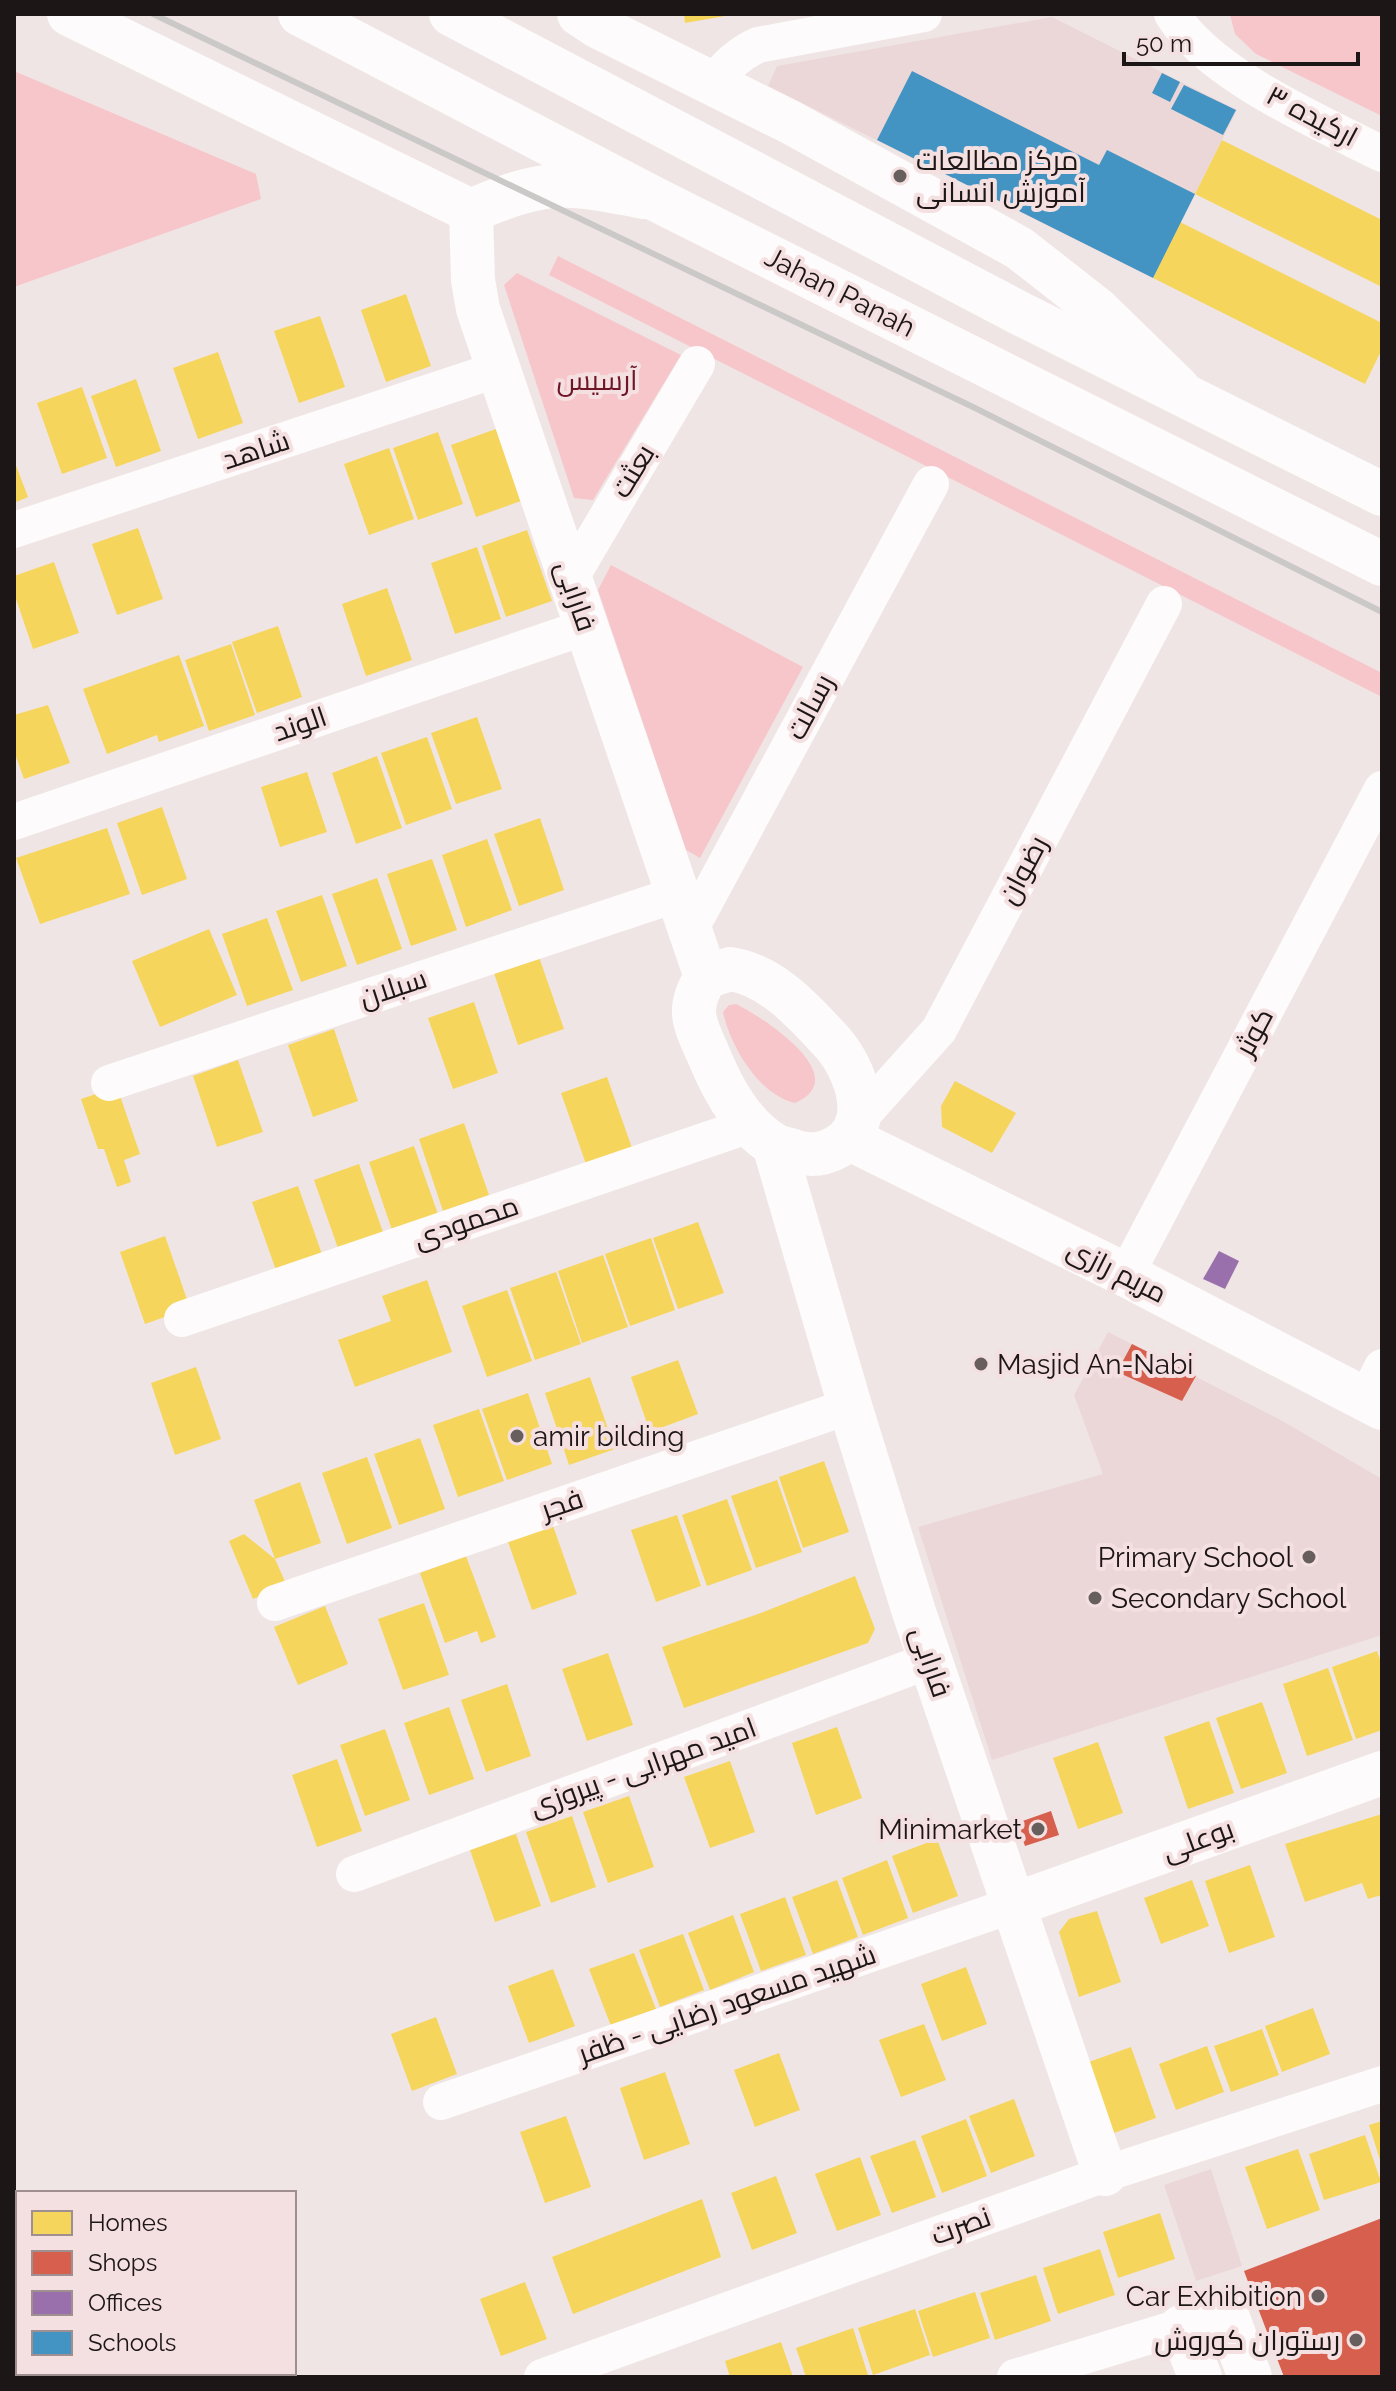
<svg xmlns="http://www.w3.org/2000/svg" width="1396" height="2391" font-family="Raleway,Cairo,sans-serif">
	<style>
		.built { fill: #ecd7d8 }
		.green { fill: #f7c6ca }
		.homes { fill: #f6d55c }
		.shops { fill: #d6604d }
		.offices { fill: #9970ab }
		.schools { fill: #4393c3 }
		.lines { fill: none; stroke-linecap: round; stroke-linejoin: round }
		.minor { stroke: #fdfbfb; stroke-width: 36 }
		.tertiary { stroke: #fdfbfb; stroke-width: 44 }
		.secondary { stroke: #fdfbfb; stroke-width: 44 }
		.rail { stroke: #cbc8c8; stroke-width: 6 }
		.poi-dot { fill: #675e5e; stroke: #f5e0e1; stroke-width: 3 }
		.labels { text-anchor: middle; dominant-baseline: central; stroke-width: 8; stroke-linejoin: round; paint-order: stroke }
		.street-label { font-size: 28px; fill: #1d1616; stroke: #f5e0e1 }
		.poi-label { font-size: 28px; fill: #1d1616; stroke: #f5e0e1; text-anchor: start }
		.park-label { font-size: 28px; fill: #6e1528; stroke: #f5e0e1 }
	</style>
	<rect width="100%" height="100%" fill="#f0e5e5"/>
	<g class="built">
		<polygon points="1052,17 1237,110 1153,278 768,86 777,66"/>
		<polygon points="1108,1332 1279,1419 1382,1479 1382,1635 992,1760 918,1527 1103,1474 1074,1395"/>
		<polygon points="1211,2169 1242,2266 1196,2281 1164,2185"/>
	</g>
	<g class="green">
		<polygon points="1382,14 1382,116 1256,54 1235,34 1230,15"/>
		<polygon points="14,71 256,174 261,199 14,287"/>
		<polygon points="558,256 1382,673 1382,697 549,275"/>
		<polygon points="517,273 681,355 593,500 574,498 504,285"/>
		<polygon points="611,565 803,667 700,858 686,850 598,590"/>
		<path d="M736 1004C761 1016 856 1077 795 1103 759 1095 730 1046 723 1012L729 1005Z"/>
	</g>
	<g class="homes">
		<polygon points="684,14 725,14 725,16 685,23"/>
		<polygon points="1222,140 1382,220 1382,287 1195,194"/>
		<polygon points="1180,222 1382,323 1382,349 1365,384 1153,278"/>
		<polygon points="406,294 431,366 386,382 361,310"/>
		<polygon points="320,316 345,387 299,403 274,331"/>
		<polygon points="218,352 243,423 198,439 173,368"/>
		<polygon points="136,379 161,451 116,467 91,396"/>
		<polygon points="82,387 107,458 62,474 37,403"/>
		<polygon points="496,429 521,501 476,517 451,445"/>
		<polygon points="438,432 463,504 418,520 393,448"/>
		<polygon points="389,448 414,519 369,535 344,464"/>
		<polygon points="14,460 28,497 14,503"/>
		<polygon points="138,528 163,599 117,615 92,544"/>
		<polygon points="527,530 552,601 506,617 482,546"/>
		<polygon points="477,547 501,619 455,634 431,563"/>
		<polygon points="54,562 79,633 33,649 14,593 14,576"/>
		<polygon points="387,588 412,660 366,676 342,604"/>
		<polygon points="278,626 302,697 257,713 232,642"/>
		<polygon points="231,644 255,715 209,731 185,660"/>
		<polygon points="179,655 204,726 159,742 157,735 107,754 83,689"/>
		<polygon points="48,705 70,763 24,779 14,751 14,715"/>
		<polygon points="477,717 502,789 456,804 431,733"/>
		<polygon points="427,737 452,809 406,825 381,753"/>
		<polygon points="377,756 402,828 356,844 332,773"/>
		<polygon points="307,772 327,832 280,847 261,787"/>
		<polygon points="162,807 187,879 142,895 117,823"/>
		<polygon points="540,818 564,890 519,906 494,834"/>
		<polygon points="107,828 130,894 40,924 16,858"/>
		<polygon points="487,839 512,910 466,927 442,855"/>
		<polygon points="432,859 457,930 411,946 387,874"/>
		<polygon points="377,878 402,949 357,965 332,894"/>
		<polygon points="322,895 347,966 301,982 276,911"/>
		<polygon points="267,918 293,990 247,1006 222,934"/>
		<polygon points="209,929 237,995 160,1027 132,961"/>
		<polygon points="539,957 564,1029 518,1045 494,973"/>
		<polygon points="474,1002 498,1073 453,1089 428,1018"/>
		<polygon points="334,1029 358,1101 313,1117 288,1045"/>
		<polygon points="238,1060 263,1132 217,1147 193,1076"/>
		<polygon points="607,1077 632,1148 586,1164 561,1093"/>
		<polygon points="955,1081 1016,1113 992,1153 942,1127 941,1106"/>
		<polygon points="117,1087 140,1154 124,1160 131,1182 117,1187 104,1149 98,1149 81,1099"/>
		<polygon points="464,1123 489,1195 443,1211 419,1139"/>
		<polygon points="414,1146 439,1217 393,1233 369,1162"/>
		<polygon points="359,1164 384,1235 339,1251 314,1180"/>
		<polygon points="298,1186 323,1257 277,1273 252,1202"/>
		<polygon points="698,1222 724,1293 678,1309 653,1238"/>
		<polygon points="165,1236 190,1308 145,1324 120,1252"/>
		<polygon points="651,1238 675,1310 630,1326 605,1254"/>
		<polygon points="603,1255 628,1327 582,1343 558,1271"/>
		<polygon points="556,1272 581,1344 535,1360 510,1288"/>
		<polygon points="427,1280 452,1352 355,1387 338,1340 391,1321 382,1296"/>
		<polygon points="507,1290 532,1361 487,1377 462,1306"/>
		<polygon points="678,1360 698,1414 650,1432 631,1377"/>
		<polygon points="196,1367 221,1439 175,1455 151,1383"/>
		<polygon points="590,1377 615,1449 569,1465 545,1393"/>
		<polygon points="528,1393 552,1464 507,1480 482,1409"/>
		<polygon points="479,1409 504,1481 458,1497 433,1425"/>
		<polygon points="420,1438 445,1509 399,1525 374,1454"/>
		<polygon points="367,1457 392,1528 347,1544 322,1473"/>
		<polygon points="824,1461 849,1532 803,1548 779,1477"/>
		<polygon points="777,1480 802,1552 756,1568 731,1496"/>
		<polygon points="300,1482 321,1543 275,1559 254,1500"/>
		<polygon points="727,1499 752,1570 707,1586 682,1515"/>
		<polygon points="677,1515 701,1586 656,1602 631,1530"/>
		<polygon points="552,1523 577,1594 532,1610 507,1539"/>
		<polygon points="244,1534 275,1559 287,1586 253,1599 229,1541"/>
		<polygon points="466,1556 496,1637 481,1643 477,1631 445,1643 420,1573"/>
		<polygon points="855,1576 875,1629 868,1643 684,1708 662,1647 758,1614"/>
		<polygon points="424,1603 449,1675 403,1690 378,1619"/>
		<polygon points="325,1606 348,1664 298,1685 274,1627"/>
		<polygon points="1377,1651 1382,1665 1382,1730 1356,1739 1332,1667"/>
		<polygon points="608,1653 633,1725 587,1741 562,1669"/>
		<polygon points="1328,1668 1353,1740 1307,1756 1283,1684"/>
		<polygon points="507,1684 531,1756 486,1772 461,1700"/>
		<polygon points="1262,1702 1287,1773 1241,1789 1216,1718"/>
		<polygon points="449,1707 474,1779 429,1795 404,1723"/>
		<polygon points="1209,1721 1234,1793 1188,1809 1164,1737"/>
		<polygon points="837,1727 862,1798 816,1815 792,1743"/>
		<polygon points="385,1729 410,1800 365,1816 340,1745"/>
		<polygon points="1098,1742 1123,1813 1078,1829 1053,1758"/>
		<polygon points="337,1759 362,1831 317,1847 292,1775"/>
		<polygon points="730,1761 755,1832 710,1848 684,1777"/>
		<polygon points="629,1796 654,1867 608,1883 583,1812"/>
		<polygon points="1382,1814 1382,1895 1368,1899 1362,1883 1305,1902 1285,1844"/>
		<polygon points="572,1816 596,1887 551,1903 526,1832"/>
		<polygon points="516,1834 541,1906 495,1922 470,1850"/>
		<polygon points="937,1839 958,1896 913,1913 892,1856"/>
		<polygon points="887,1860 908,1918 863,1935 842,1878"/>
		<polygon points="1250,1865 1275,1937 1229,1953 1205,1881"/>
		<polygon points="837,1880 858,1937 813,1954 792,1897"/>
		<polygon points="1192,1880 1209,1926 1161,1944 1144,1898"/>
		<polygon points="785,1897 806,1955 761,1971 740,1914"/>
		<polygon points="1097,1911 1121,1982 1079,1997 1059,1932 1069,1919"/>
		<polygon points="733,1915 754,1972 710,1990 688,1933"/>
		<polygon points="683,1934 704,1990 660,2007 639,1950"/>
		<polygon points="634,1953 656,2009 611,2026 589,1969"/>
		<polygon points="966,1967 987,2024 942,2041 921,1984"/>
		<polygon points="553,1969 575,2026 529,2043 508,1986"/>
		<polygon points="1313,2008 1330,2054 1282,2072 1265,2026"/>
		<polygon points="436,2017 457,2074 412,2091 391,2034"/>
		<polygon points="924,2024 946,2080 901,2097 879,2040"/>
		<polygon points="1262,2029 1279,2075 1231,2092 1214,2046"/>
		<polygon points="1207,2046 1224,2092 1176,2110 1159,2064"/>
		<polygon points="1131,2047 1156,2118 1111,2134 1086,2063"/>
		<polygon points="779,2053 800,2110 755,2127 734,2070"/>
		<polygon points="665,2072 690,2144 644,2160 620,2088"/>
		<polygon points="1014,2099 1035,2156 991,2173 969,2116"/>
		<polygon points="566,2116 591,2187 545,2203 520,2132"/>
		<polygon points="966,2119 987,2176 942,2193 921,2136"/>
		<polygon points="1382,2121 1382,2163 1381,2163 1369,2125"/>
		<polygon points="1365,2135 1381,2182 1324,2200 1309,2154"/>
		<polygon points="915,2140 936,2197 892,2213 870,2156"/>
		<polygon points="1298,2149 1320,2210 1267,2229 1245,2167"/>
		<polygon points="860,2157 881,2215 837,2231 815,2174"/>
		<polygon points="776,2176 797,2233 752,2250 731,2193"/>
		<polygon points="702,2199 721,2257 573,2314 552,2257"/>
		<polygon points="1160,2213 1175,2259 1118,2278 1103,2232"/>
		<polygon points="1100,2249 1115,2295 1058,2314 1043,2268"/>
		<polygon points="1036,2275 1051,2321 995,2340 980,2293"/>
		<polygon points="525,2282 547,2339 501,2356 480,2299"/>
		<polygon points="975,2292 990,2338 933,2357 918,2311"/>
		<polygon points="915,2309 930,2355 873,2375 858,2328"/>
		<polygon points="853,2328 868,2375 861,2377 806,2377 796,2348"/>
		<polygon points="781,2342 793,2377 730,2377 725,2361"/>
	</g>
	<g class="shops">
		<polygon points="1132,1344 1196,1376 1182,1401 1117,1372"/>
		<polygon points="1051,1811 1059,1835 1025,1846 1017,1823"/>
		<polygon points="1382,2218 1382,2377 1284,2377 1244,2271"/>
	</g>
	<polygon class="offices" points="1219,1251 1239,1261 1225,1289 1203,1279"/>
	<g class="schools">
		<polygon points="912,71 1099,165 1107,150 1195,194 1153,278 877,140"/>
		<polygon points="1162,73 1180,82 1170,102 1152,93"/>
		<polygon points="1184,85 1236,110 1223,135 1171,109"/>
	</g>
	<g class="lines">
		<g class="minor">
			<path d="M1172 14C1210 75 1319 122 1382 154"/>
			<path d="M712 83C726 67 738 54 758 45L924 14"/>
			<polyline points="14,530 499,369"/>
			<polyline points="570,579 697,364"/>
			<polyline points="14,822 586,627"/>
			<polyline points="690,930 931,484"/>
			<polyline points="109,1083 678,894"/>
			<polyline points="859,1119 939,1030 1164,604"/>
			<polyline points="1126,1275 1382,789"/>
			<polyline points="182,1319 750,1125"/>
			<polyline points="1366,1399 1382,1367"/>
			<polyline points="275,1603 850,1406"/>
			<polyline points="354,1874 931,1660"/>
			<polyline points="441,2102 1013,1905"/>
			<polyline points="542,2377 1105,2174 1382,2084"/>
			<polyline points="1015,2377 1226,2313"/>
		</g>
		<g class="tertiary">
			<path d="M69 14 471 211C496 200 528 187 556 186 585 184 616 192 644 197"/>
			<polyline points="579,14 597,26 790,122 1019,248 1097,309 1178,388"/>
			<polyline points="471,211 473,280 478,309 706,977"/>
			<path d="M730 969C772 975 804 1012 832 1042 856 1069 877 1126 837 1147 823 1155 811 1156 796 1152 789 1149 779 1148 773 1144 742 1125 722 1088 709 1056 695 1024 685 1010 706 977Z"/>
			<polyline points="850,1139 1126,1275 1382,1408"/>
			<polyline points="774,1145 850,1406 914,1612 1105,2174"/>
			<polyline points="1013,1905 1382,1773"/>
			<polyline points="1226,2313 1250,2377"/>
			<polyline points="1181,2327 1200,2377"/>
		</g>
		<g class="secondary">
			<polyline points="300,14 655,199 1382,564"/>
			<polyline points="451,14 1023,315 1382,494"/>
		</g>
		<g class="rail">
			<polyline points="153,14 973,407 1382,612"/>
			<polyline points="14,2220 18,2231"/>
			<polyline points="71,2373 73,2377"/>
		</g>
	</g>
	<g class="poi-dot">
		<circle cx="900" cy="176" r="8"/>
		<circle cx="981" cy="1364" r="8"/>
		<circle cx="517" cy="1436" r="8"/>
		<circle cx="1309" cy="1557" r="8"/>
		<circle cx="1095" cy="1598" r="8"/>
		<circle cx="1038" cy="1829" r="8"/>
		<circle cx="1318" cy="2296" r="8"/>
		<circle cx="1356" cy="2340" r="8"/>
	</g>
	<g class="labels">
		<g class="street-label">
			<text transform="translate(1312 116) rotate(28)">ارکیده ۳</text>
			<text transform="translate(840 292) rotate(27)">Jahan Panah</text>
			<text transform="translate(256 450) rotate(-18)">شاهد</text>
			<text transform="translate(633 471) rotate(-59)">بعثت</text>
			<text transform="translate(576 596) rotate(71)">فارابی</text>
			<text transform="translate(810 707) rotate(-62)">رسالت</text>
			<text transform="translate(300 724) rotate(-19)">الوند</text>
			<text transform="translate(1023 870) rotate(-62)">رضوان</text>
			<text transform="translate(393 988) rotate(-18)">سبلان</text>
			<text transform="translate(1254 1032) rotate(-62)">کوثر</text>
			<text transform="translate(466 1222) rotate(-19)">محمودی</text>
			<text transform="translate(1117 1271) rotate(27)">مریم رازی</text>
			<text transform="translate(562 1504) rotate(-19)">فجر</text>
			<text transform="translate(931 1662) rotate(71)">فارابی</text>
			<text transform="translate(643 1767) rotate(-20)">امید مهرابی - پیروزی</text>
			<text transform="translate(1198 1840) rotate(-20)">بوعلی</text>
			<text transform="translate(727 2004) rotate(-19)">شهید مسعود رضایی - ظفر</text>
			<text transform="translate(961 2226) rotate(-20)">نصرت</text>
		</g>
		<g class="poi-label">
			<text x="916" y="160">مرکز مطالعات<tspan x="916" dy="32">آموزش انسانی</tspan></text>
			<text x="997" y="1364">Masjid An-Nabi</text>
			<text x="533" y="1436">amir bilding</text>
			<text x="1293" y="1557" text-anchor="end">Primary School</text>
			<text x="1111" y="1598">Secondary School</text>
			<text x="1022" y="1829" text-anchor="end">Minimarket</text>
			<text x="1302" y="2296" text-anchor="end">Car Exhibition</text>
			<text x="1340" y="2340" text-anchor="end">رستوران کوروش</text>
		</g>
		<g class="park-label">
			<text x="597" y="380">آرسیس</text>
		</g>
	</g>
	<rect width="1396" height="2391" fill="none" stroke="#1d1616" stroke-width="32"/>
	<rect x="16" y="2191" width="280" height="184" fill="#f5e0e1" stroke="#9f8f90" stroke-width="2"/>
	<rect x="32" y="2211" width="40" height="24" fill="#f6d55c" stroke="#9f8f90" stroke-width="2"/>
	<text x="88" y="2231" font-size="24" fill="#1d1616">Homes</text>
	<rect x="32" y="2251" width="40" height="24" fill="#d6604d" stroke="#9f8f90" stroke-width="2"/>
	<text x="88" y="2271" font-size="24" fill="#1d1616">Shops</text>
	<rect x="32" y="2291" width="40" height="24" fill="#9970ab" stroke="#9f8f90" stroke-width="2"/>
	<text x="88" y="2311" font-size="24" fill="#1d1616">Offices</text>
	<rect x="32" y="2331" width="40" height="24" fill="#4393c3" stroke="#9f8f90" stroke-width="2"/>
	<text x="88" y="2351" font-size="24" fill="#1d1616">Schools</text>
	<path d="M1124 52v12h234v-12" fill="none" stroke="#1d1616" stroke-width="4"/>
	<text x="1136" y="52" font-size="24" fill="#1d1616" stroke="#f5e0e1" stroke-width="6" paint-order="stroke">50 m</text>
</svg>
